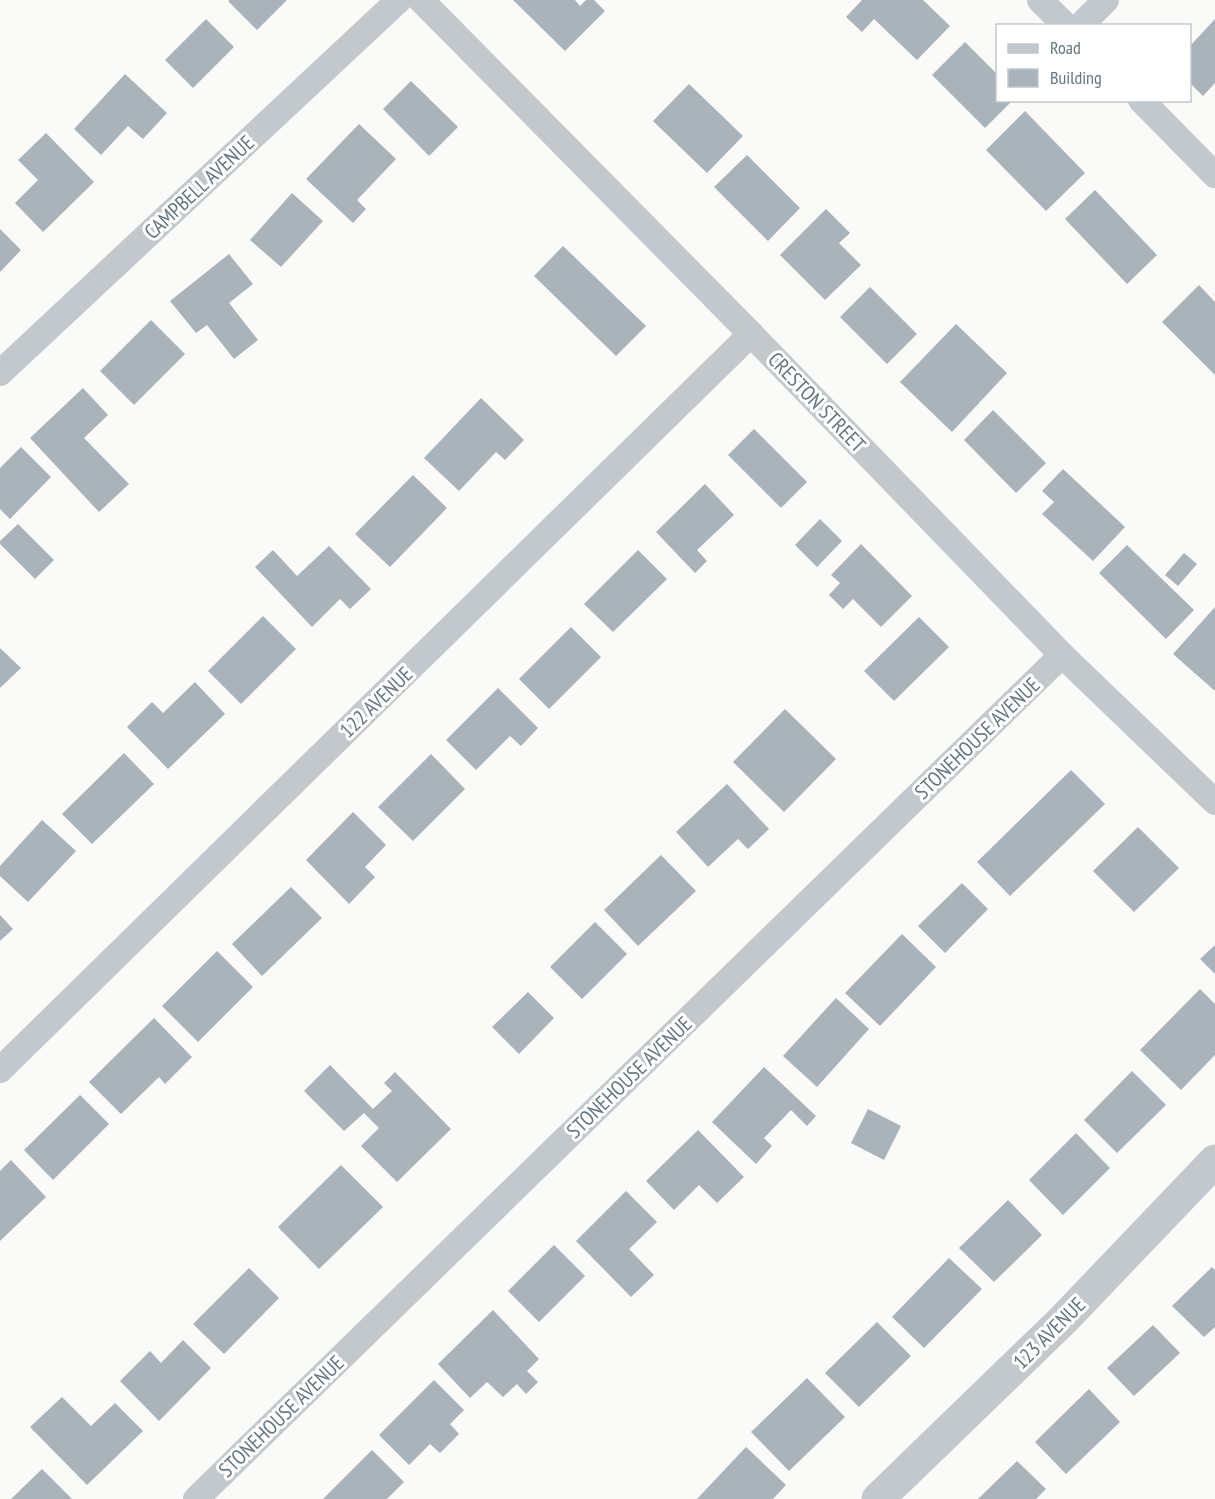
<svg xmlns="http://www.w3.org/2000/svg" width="1215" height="1499" font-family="'PT Sans Narrow',sans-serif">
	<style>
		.building { fill: #aab3b9 }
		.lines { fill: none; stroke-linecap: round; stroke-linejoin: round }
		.minor { stroke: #c3c8cc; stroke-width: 26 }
		.tertiary { stroke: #c3c8cc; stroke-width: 33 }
		.labels { text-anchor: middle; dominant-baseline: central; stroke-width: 6; stroke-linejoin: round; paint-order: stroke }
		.street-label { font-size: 21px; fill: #657683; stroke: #fff }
	</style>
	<rect width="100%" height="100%" fill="#fafaf8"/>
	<g class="building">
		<polygon points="230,0 287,0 257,30 228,1"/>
		<polygon points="513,0 575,0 580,6 586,0 594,0 605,11 565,51"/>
		<polygon points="862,0 923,0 950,26 917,60 874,19 862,32 846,17"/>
		<polygon points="206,19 234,47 193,88 165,60"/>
		<polygon points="1215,19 1215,83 1203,96 1190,83 1190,46"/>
		<polygon points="965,42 998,75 998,100 1013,100 985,128 932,75"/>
		<polygon points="125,74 167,113 143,139 128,126 101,155 74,129"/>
		<polygon points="411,81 458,127 429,156 383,109"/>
		<polygon points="689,84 743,136 707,173 653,121"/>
		<polygon points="1025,111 1085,173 1046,211 986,150"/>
		<polygon points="359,124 396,159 357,200 366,209 353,223 306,179"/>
		<polygon points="46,133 94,182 43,232 15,203 38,180 18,160"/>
		<polygon points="747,155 800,208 768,241 714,187"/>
		<polygon points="1095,190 1157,255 1127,284 1065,219"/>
		<polygon points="292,193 323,221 281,267 250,240"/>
		<polygon points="826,209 850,233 839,243 861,265 825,300 780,255"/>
		<polygon points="0,229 21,250 0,272"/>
		<polygon points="563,246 646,326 616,356 534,276"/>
		<polygon points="229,254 253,284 229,303 258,340 234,359 207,325 196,333 170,301"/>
		<polygon points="1199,285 1215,302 1215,375 1162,322"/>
		<polygon points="870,287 917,334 887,364 840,317"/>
		<polygon points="151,320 185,354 134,405 100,371"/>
		<polygon points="956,324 1007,373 952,432 900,382"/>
		<polygon points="83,388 108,415 84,438 129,484 99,512 30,438"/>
		<polygon points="481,398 524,440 505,460 496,452 459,491 424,458"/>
		<polygon points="993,410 1046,463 1016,493 964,440"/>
		<polygon points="754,429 807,482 781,508 728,455"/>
		<polygon points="21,447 51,477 10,519 0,509 0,468"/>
		<polygon points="1063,469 1125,527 1093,561 1042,514 1054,502 1042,491"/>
		<polygon points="413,475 447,508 390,567 355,534"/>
		<polygon points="705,484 734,515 697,550 707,561 695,573 656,532"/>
		<polygon points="820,519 842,541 817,567 795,545"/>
		<polygon points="18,524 54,560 35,579 0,544 0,541"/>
		<polygon points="861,544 912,596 881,627 853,599 843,609 829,595 840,583 831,575"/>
		<polygon points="1127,545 1194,610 1166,639 1099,573"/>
		<polygon points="329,546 371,589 350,609 340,599 312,627 255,567 273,550 297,576"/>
		<polygon points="638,550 667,579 613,632 584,604"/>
		<polygon points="1184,553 1197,564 1178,586 1165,575"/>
		<polygon points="1215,607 1215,691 1173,654"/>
		<polygon points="263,616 296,649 241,704 208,671"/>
		<polygon points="919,617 949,647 894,701 864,671"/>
		<polygon points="571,627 601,657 549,709 519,679"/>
		<polygon points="0,648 21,668 0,688"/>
		<polygon points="195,682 225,714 168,769 127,727 152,702 163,713"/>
		<polygon points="498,688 538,728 521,746 510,736 476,770 446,740"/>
		<polygon points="785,709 836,759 784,812 733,762"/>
		<polygon points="124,753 154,784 92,844 62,814"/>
		<polygon points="431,754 465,789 413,841 378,807"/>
		<polygon points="1071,770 1105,804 1010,896 977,862"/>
		<polygon points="727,784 769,829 748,849 738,839 708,867 676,832"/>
		<polygon points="353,812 386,845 365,867 375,877 349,904 306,860"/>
		<polygon points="42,820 76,851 28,902 0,876 0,866"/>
		<polygon points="1138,827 1179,868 1134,912 1093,871"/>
		<polygon points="661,855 696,891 638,946 604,910"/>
		<polygon points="962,883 988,909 945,953 918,926"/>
		<polygon points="291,887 322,918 262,976 232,944"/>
		<polygon points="0,915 13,929 0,941"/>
		<polygon points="595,922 627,954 582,999 550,967"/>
		<polygon points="902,934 936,967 880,1026 845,993"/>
		<polygon points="1215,945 1215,974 1200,959"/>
		<polygon points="217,951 253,987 198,1042 162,1006"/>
		<polygon points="1200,989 1215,1004 1215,1055 1181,1090 1140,1050"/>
		<polygon points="528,992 554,1018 519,1054 492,1027"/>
		<polygon points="836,998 869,1029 817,1087 783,1056"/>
		<polygon points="154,1018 192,1057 165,1084 159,1077 121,1114 89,1082"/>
		<polygon points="330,1065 373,1109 392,1091 384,1083 395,1072 451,1129 397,1182 361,1146 379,1128 364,1113 344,1131 304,1091"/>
		<polygon points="764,1067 816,1116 807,1126 791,1110 764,1138 772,1146 756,1164 712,1122"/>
		<polygon points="1132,1071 1166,1105 1117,1153 1084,1120"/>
		<polygon points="80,1095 109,1124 53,1180 24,1150"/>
		<polygon points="868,1109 901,1126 884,1160 851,1143"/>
		<polygon points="698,1130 744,1177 717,1203 699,1185 674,1210 646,1181"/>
		<polygon points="1076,1133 1110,1168 1063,1215 1029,1180"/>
		<polygon points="11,1160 46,1197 0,1241 0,1171"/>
		<polygon points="341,1165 383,1207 319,1269 278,1227"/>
		<polygon points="626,1191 657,1222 629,1249 654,1275 631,1297 576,1241"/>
		<polygon points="1008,1200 1042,1235 994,1282 959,1248"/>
		<polygon points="554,1245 585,1276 539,1322 508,1291"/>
		<polygon points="949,1258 982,1289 924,1348 892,1317"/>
		<polygon points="1212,1267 1215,1270 1215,1327 1204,1337 1172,1306"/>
		<polygon points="249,1268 279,1298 224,1354 193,1324"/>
		<polygon points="493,1310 539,1359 527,1371 538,1382 526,1394 517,1384 503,1397 487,1382 470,1398 438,1364"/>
		<polygon points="877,1322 911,1356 859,1407 825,1373"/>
		<polygon points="1153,1325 1180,1353 1134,1396 1107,1368"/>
		<polygon points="183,1340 211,1368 159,1421 120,1381 150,1351 161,1363"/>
		<polygon points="807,1378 845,1417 789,1471 751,1432"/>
		<polygon points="434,1380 464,1410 450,1424 459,1434 440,1453 430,1444 409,1465 379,1435"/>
		<polygon points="1089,1389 1120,1422 1066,1474 1035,1442"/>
		<polygon points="62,1397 91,1426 115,1403 143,1431 87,1485 30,1427"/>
		<polygon points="746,1447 786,1485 773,1499 697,1499"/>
		<polygon points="372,1450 404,1482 387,1499 323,1499"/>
		<polygon points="1017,1461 1046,1489 1036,1499 978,1499"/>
		<polygon points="42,1469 72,1499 11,1499"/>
	</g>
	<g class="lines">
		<g class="minor">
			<polyline points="421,0 751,334 1062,655 1215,802"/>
			<polyline points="1040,0 1066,26"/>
			<polyline points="1080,26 1106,0"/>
			<polyline points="1141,100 1215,175"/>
			<polyline points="0,373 399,0"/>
			<polyline points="0,1070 751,334"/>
			<polyline points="196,1499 1062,655"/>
		</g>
		<polyline class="tertiary" points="878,1499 1063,1320 1215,1161"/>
	</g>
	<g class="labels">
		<g class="street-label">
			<text transform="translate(199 187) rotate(-43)">CAMPBELL AVENUE</text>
			<text transform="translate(817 402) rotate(46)">CRESTON STREET</text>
			<text transform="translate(376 702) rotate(-44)">122 AVENUE</text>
			<text transform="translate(977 738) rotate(-44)">STONEHOUSE AVENUE</text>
			<text transform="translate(629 1077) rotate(-44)">STONEHOUSE AVENUE</text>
			<text transform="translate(1049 1333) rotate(-45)">123 AVENUE</text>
			<text transform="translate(281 1416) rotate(-44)">STONEHOUSE AVENUE</text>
		</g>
	</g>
	<rect x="996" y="24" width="195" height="78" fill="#ffffff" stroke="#c1c8cd" stroke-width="1.5"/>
	<rect x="1008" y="44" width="30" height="9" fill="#c3c8cc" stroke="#c1c8cd" stroke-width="1.5"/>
	<text x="1050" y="54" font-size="18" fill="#657683">Road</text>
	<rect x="1008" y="69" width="30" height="18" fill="#aab3b9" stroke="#c1c8cd" stroke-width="1.5"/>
	<text x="1050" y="84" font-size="18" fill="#657683">Building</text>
</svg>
